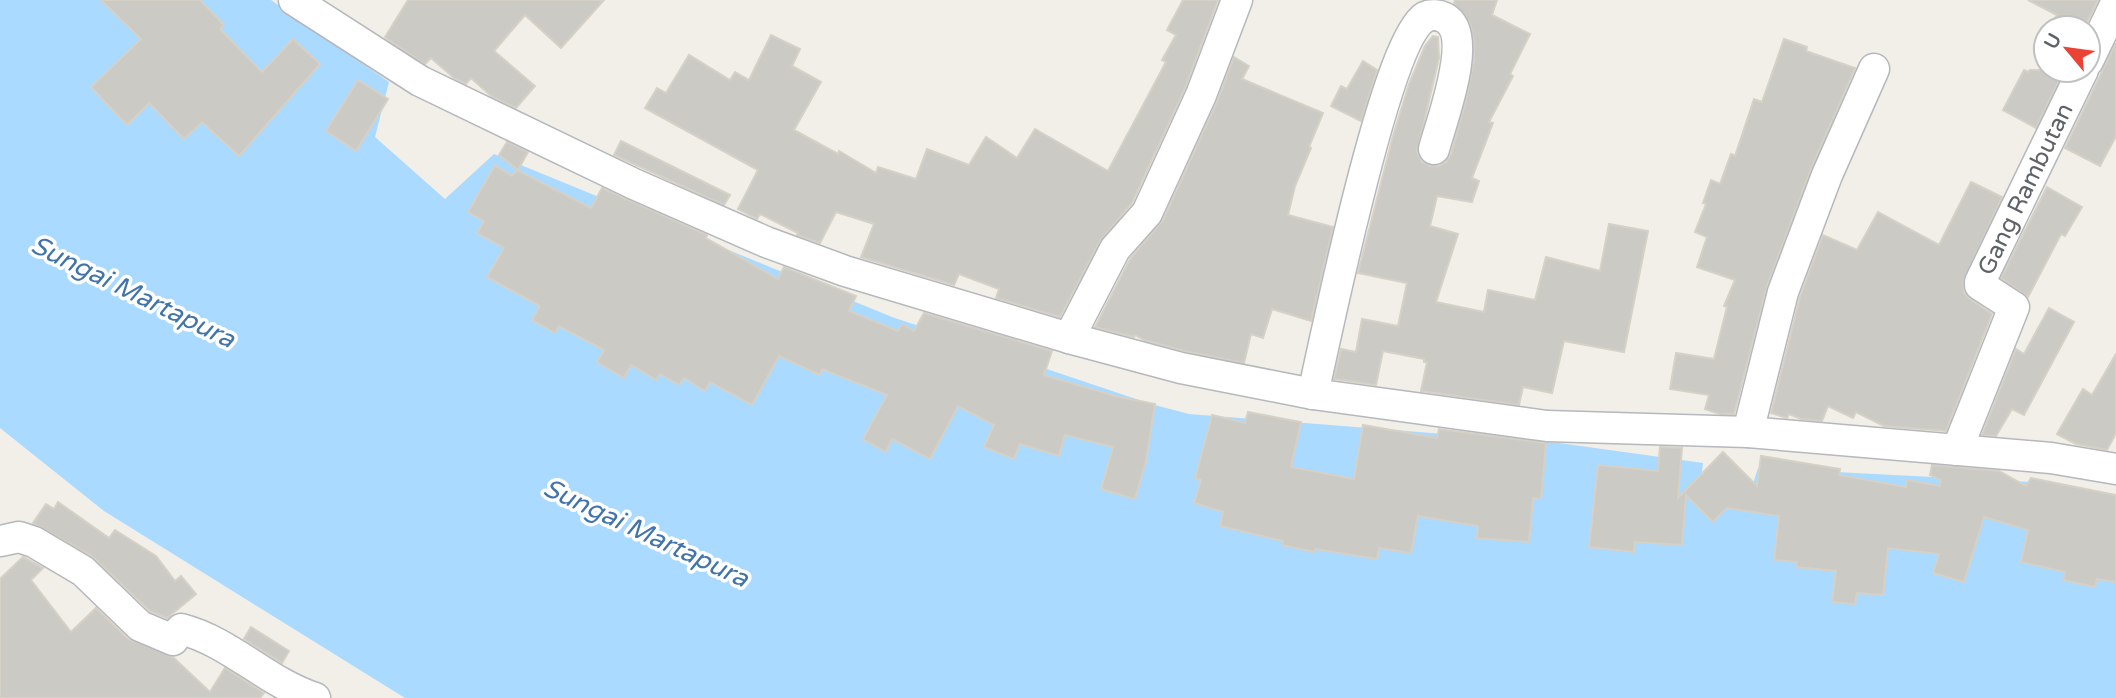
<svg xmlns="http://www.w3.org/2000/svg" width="2116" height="698" font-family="'Varela Round',sans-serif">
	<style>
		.water { fill: #aadaff }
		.building { fill: #cccac5; stroke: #d6d1c6; stroke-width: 2 }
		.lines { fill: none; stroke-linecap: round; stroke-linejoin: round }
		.minor-casing { stroke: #b5b8bc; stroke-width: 33 }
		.minor { stroke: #fff; stroke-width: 30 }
		.labels { text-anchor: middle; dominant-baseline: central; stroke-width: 7; stroke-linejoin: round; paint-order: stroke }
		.street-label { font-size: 24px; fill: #5f6368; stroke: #fff }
		.water-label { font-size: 26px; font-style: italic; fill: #4174aa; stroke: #fff }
	</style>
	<rect width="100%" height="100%" fill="#f1efe8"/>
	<polygon class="water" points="0,0 271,0 389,82 375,137 445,199 494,154 892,317 1151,404 1189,414 1559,443 1703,463 1698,503 1745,509 1758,468 2051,483 2116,496 2116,698 405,698 104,511 0,428"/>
	<g class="building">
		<polygon points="101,0 200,0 224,25 220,29 262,72 293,39 320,64 239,156 202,122 184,139 149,103 127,125 91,87 141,39"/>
		<polygon points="408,0 604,0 561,48 525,15 494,51 535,86 516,108 491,96 471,78 466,84 454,78 431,58 425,64 387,39 385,37"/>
		<polygon points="1183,0 1218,0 1185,88 1132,203 1100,241 1060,317 996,298 999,289 959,274 954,285 861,257 874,224 836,212 820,243 797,235 798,233 760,214 757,219 738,209 758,170 645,108 657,88 666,93 689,55 730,80 735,72 749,80 771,35 800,49 792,66 821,82 794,130 838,154 839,151 876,173 878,167 916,179 927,149 969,165 986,137 1017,158 1035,129 1108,171 1166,62 1162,60 1176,35 1167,30"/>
		<polygon points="1455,0 1497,0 1492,15 1530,34 1510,74 1513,76 1489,122 1493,123 1472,178 1479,181 1472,202 1437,196 1430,226 1458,234 1436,302 1484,312 1488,290 1535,300 1546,257 1600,271 1609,224 1648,231 1624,352 1564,341 1552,393 1523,387 1519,405 1421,391 1427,362 1424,362 1424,359 1383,351 1376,385 1334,379 1341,349 1356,352 1362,319 1398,326 1407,283 1358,273 1393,136 1409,84 1425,46 1433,36 1438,37 1439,58 1417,152 1422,162 1430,166 1439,166 1446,162 1451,154 1465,104 1474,60 1474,42 1470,23 1454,3"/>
		<polygon points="2028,0 2098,0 2084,28 2050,28 2057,15"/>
		<polygon points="1784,39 1807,47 1806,51 1855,68 1811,169 1767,286 1734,414 1720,414 1705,409 1709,395 1670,389 1676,353 1714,359 1727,307 1724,306 1735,280 1697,267 1707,237 1695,232 1706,204 1703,203 1711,180 1720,184 1731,154 1735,156 1754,99 1762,102"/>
		<polygon points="2116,43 2116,136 2100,166 2065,148"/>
		<polygon points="1234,57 1249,66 1242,79 1323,113 1309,147 1311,148 1295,186 1288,215 1333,227 1311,321 1272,309 1263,338 1251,334 1244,363 1185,351 1144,340 1135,335 1134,337 1095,327 1130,259 1163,220 1217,102"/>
		<polygon points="1363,61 1377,70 1361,121 1331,106 1341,86 1347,89"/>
		<polygon points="2024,70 2028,72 2030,70 2064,70 2036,128 2003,110"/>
		<polygon points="358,80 388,99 356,151 326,131"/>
		<polygon points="621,141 730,195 724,205 614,155"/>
		<polygon points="507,142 528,152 518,170 499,155"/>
		<polygon points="495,165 512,176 517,170 591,208 602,188 707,235 706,238 778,279 784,267 856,296 849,311 898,331 902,324 914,331 924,313 1052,351 1044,375 1115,396 1155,404 1146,461 1135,499 1101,489 1113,447 1065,435 1059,456 1020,444 1014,459 984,447 994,425 958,406 930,459 892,439 886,452 863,439 887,395 822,369 820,375 779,356 752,405 710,382 705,391 684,378 679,385 660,374 656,380 631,365 624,378 597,362 604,350 559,326 555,333 532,320 540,306 487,277 504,248 477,233 484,221 468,212"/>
		<polygon points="1971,182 2002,197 1963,282 1964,293 1970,299 1992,314 1946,431 1884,426 1856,412 1853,418 1828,406 1822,421 1801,419 1789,414 1787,418 1771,413 1800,297 1823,235 1857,250 1878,212 1939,245"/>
		<polygon points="2047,187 2082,207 2065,236 2061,234 2028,297 2001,278"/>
		<polygon points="2049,308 2074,322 2024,415 2012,409 1996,436 1982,435 2016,349 2024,354"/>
		<polygon points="2116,354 2116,433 2107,450 2076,444 2057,434 2083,389 2092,395"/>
		<polygon points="1248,412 1301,422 1291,467 1354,479 1363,425 1437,438 1439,429 1546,443 1541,499 1533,498 1529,542 1477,538 1478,526 1418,516 1411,553 1379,548 1377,559 1315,549 1314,552 1282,545 1283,541 1220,526 1223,512 1194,503 1201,480 1195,479 1212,415 1245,423"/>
		<polygon points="1660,447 1682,448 1678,498 1723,452 1757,486 1761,456 1840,469 1839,475 1906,487 1907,480 1940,486 1941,480 1930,475 1932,465 1999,471 2026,486 2031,478 2116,495 2116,582 2097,579 2095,587 2063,580 2065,572 2021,562 2028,530 1984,517 1964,582 1933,573 1939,554 1888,548 1883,595 1857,593 1855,604 1832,602 1836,571 1796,567 1797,562 1774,560 1779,516 1727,508 1713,522 1686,495 1682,545 1635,542 1634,552 1589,547 1598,465 1658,471"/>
		<polygon points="58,502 109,538 115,530 156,556 175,581 181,576 196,594 167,618 150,611 92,556 33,523 46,504 54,509"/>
		<polygon points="23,557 43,568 31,580 71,632 96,608 128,639 173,657 210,692 225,668 264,693 260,698 0,698 0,579"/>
		<polygon points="251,627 289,651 282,663 244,639"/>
	</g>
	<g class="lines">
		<defs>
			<g id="minor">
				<polyline points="294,0 420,81 634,184 766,242 845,271 1069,338 1181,368 1313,394 1547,426 1748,432 2051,458 2116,469"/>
				<polyline points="2088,61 2116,3"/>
				<polyline points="1069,338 1115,249 1147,213 1201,95 1237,0"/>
				<path d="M1313 394C1326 336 1386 41 1425 17 1431 14 1439 15 1445 18 1475 35 1441 122 1434 149"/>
				<polyline points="1748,432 1783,292 1827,175 1874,69"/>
				<path id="s1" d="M1957 450 2014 307 1980 285V282L2083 70"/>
				<path d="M0 541 19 537 34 542 83 571 140 626 173 640 181 629C231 642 266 682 315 698"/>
			</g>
		</defs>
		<use href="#minor" class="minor-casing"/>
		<use href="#minor" class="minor"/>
	</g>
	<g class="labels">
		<g class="street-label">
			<text stroke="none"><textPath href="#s1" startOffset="301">Gang Rambutan</textPath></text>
		</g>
		<g class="water-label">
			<text transform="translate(133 292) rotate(26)">Sungai Martapura</text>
			<text transform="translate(646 533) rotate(25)">Sungai Martapura</text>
		</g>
	</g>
	<g transform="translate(2067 49) rotate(299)"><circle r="33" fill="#ffffff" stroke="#bfc1c3" stroke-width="2"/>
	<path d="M0-5L12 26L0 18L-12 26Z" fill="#ea4335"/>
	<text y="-10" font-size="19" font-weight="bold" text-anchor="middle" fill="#5f6368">U</text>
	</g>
</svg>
